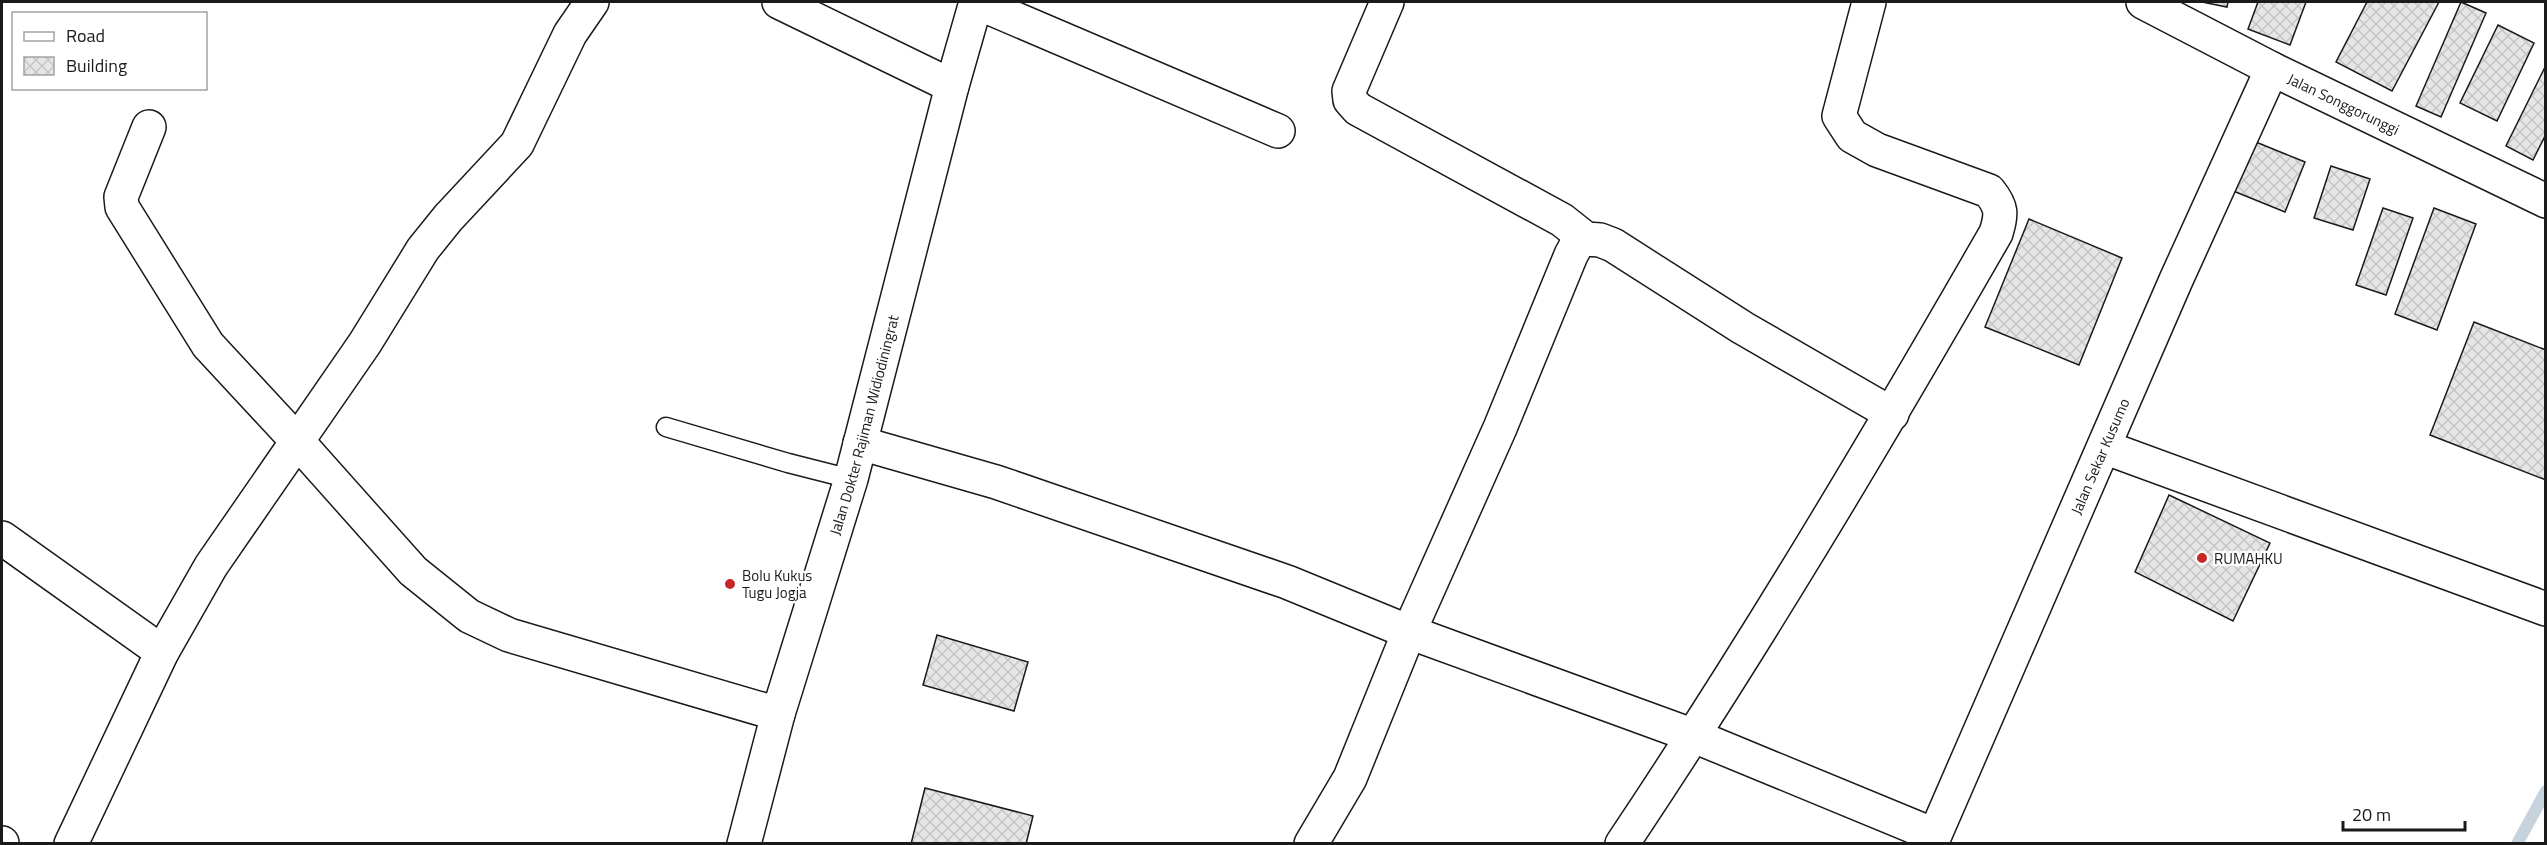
<svg xmlns="http://www.w3.org/2000/svg" width="2547" height="845" font-family="'Titillium Web',sans-serif">
	<style>
		.lines { fill: none; stroke-linecap: round; stroke-linejoin: round }
		.stream { stroke: #c6d2dc; stroke-width: 12 }
		.building { fill: url(#building-cross-hatch); stroke: #1a1a1a; stroke-width: 1.5 }
		.lane-casing { stroke: #1a1a1a; stroke-width: 21 }
		.street-casing { stroke: #1a1a1a; stroke-width: 36 }
		.secondary-casing { stroke: #1a1a1a; stroke-width: 36 }
		.lane { stroke: #fff; stroke-width: 18 }
		.street { stroke: #fff; stroke-width: 33 }
		.secondary { stroke: #fff; stroke-width: 33 }
		.poi-dot { fill: #c62828; stroke: #fff; stroke-width: 2 }
		.labels { text-anchor: middle; dominant-baseline: central; stroke-width: 4.5; stroke-linejoin: round; paint-order: stroke }
		.street-label { font-size: 15px; fill: #1a1a1a; stroke: #fff }
		.poi-label { font-size: 15px; fill: #1a1a1a; stroke: #fff; text-anchor: start }
	</style>
	<defs>
		<pattern id="building-cross-hatch" width="8" height="8" patternUnits="userSpaceOnUse" patternTransform="scale(1.5)"><rect width="8" height="8" fill="#e6e6e6"/><path d="M0 0l8 8M0 8l8-8" fill="none" stroke="#c5c5c5"/></pattern>
	</defs>
	<rect width="100%" height="100%" fill="#fff"/>
	<g class="lines">
		<polyline class="stream" points="2517,844 2546,791"/>
	</g>
	<g class="building">
		<polygon points="2202,2 2228,2 2227,7"/>
		<polygon points="2258,2 2306,2 2290,45 2248,29"/>
		<polygon points="2367,2 2439,2 2392,91 2336,62"/>
		<polygon points="2461,2 2486,13 2441,117 2416,106"/>
		<polygon points="2498,25 2534,43 2497,121 2460,103"/>
		<polygon points="2546,65 2546,134 2533,160 2506,146"/>
		<polygon points="2246,138 2305,162 2285,212 2226,188"/>
		<polygon points="2331,166 2370,179 2353,230 2314,218"/>
		<polygon points="2383,208 2413,218 2386,295 2356,285"/>
		<polygon points="2434,208 2476,224 2437,330 2395,314"/>
		<polygon points="2029,219 2122,258 2079,365 1985,327"/>
		<polygon points="2474,322 2546,350 2546,480 2430,435"/>
		<polygon points="2169,495 2270,543 2233,621 2135,572"/>
		<polygon points="937,635 1028,662 1014,711 923,685"/>
		<polygon points="925,788 1033,816 1026,844 911,844"/>
	</g>
	<g class="lines">
		<defs>
			<polyline id="lane" points="666,427 788,463 851,479"/>
			<g id="street">
				<polyline points="779,2 952,86"/>
				<polyline points="976,2 1278,131"/>
				<polyline points="1387,2 1349,91 1350,100 1358,109 1562,220 1586,239 1600,240 1613,245 1743,328 1892,414"/>
				<polyline points="149,127 121,197 122,207 208,345 298,442 413,571 469,616 509,635 778,714"/>
				<polyline points="2104,447 2546,609"/>
				<polyline points="2,538 162,652"/>
				<polyline points="71,844 162,652 211,566 365,343 423,249 448,218 517,144 570,34 592,2"/>
				<polyline points="1311,844 1350,778 1409,632 1500,428 1571,255 1577,244 1586,239"/>
				<path d="M1622 844C1755 645 1877 440 1996 233 2002 214 2002 207 1989 191L1877 150 1852 136 1839 116 1869 2"/>
			</g>
			<g id="secondary">
				<path id="s1" d="M2143 2 2272 69 2546 201"/>
				<polyline points="860,443 996,482 1287,582 1409,632 1694,736 1934,835"/>
				<polyline points="2,843 2,844"/>
				<path id="s2" d="M744 844 778 714 851 479 952 86 976 2"/>
				<path id="s3" d="M1931 844 2176 280 2272 69"/>
			</g>
		</defs>
		<use href="#lane" class="lane-casing"/>
		<use href="#street" class="street-casing"/>
		<use href="#secondary" class="secondary-casing"/>
		<use href="#lane" class="lane"/>
		<use href="#street" class="street"/>
		<use href="#secondary" class="secondary"/>
	</g>
	<g class="poi-dot">
		<circle cx="2202" cy="558" r="6"/>
		<circle cx="730" cy="584" r="6"/>
	</g>
	<g class="labels">
		<g class="street-label">
			<text stroke="none"><textPath href="#s1" startOffset="225">Jalan Songgorunggi</textPath></text>
			<text stroke="none"><textPath href="#s2" startOffset="436">Jalan Dokter Rajiman Widiodiningrat</textPath></text>
			<text stroke="none"><textPath href="#s3" startOffset="423">Jalan Sekar Kusumo</textPath></text>
		</g>
		<g class="poi-label">
			<text x="2214" y="558">RUMAHKU</text>
			<text x="742" y="575">Bolu Kukus<tspan x="742" dy="17">Tugu Jogja</tspan></text>
		</g>
	</g>
	<rect width="2547" height="845" fill="none" stroke="#1a1a1a" stroke-width="6"/>
	<rect x="12" y="12" width="195" height="78" fill="#ffffff" stroke="#a3a3a3" stroke-width="1.5"/>
	<rect x="24" y="32" width="30" height="9" fill="#ffffff" stroke="#a3a3a3" stroke-width="1.5"/>
	<text x="66" y="42" font-size="18" fill="#1a1a1a">Road</text>
	<rect x="24" y="57" width="30" height="18" fill="url(#building-cross-hatch)" stroke="#a3a3a3" stroke-width="1.5"/>
	<text x="66" y="72" font-size="18" fill="#1a1a1a">Building</text>
	<path d="M2343 821v9h122v-9" fill="none" stroke="#1a1a1a" stroke-width="3"/>
	<text x="2352" y="821" font-size="18" fill="#1a1a1a" stroke="#ffffff" stroke-width="4.5" paint-order="stroke">20 m</text>
</svg>
